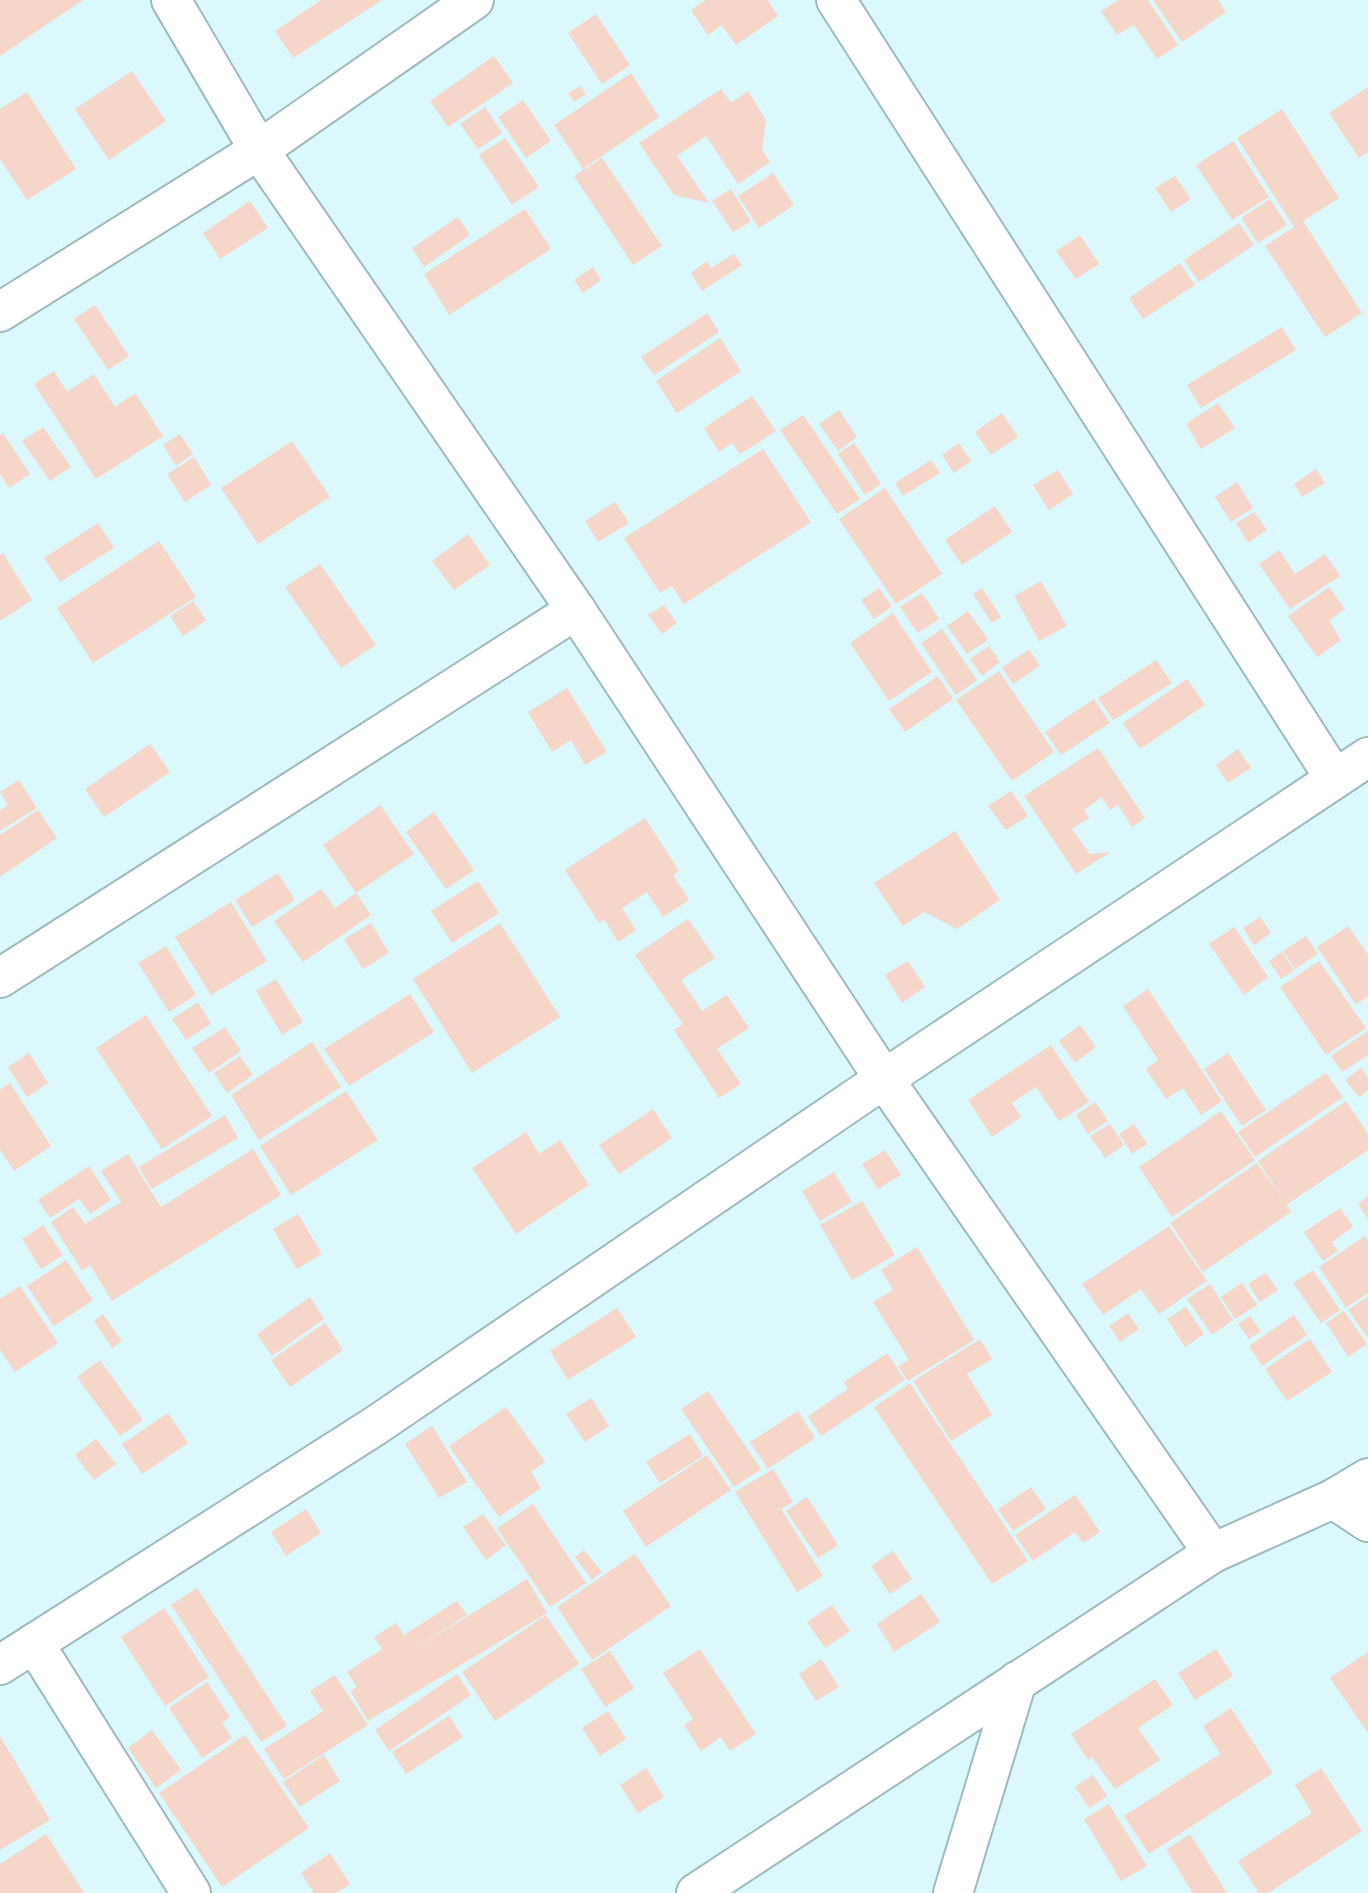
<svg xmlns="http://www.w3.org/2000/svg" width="1368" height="1893" font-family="'DM Sans',sans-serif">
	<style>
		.building { fill: #f5d6c9 }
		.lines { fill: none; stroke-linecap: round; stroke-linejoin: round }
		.minor-casing { stroke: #9ebabf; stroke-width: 42 }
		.tertiary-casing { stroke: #9ebabf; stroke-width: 42 }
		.minor { stroke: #fff; stroke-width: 38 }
		.tertiary { stroke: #fff; stroke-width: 38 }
	</style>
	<rect width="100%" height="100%" fill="#dbf8fd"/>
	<g class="building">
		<polygon points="0,0 83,0 0,56"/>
		<polygon points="321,0 382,0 293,58 275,31"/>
		<polygon points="706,0 768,0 778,16 736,45 722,25 708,35 691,10"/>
		<polygon points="1119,0 1148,0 1178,45 1157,59 1134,25 1117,35 1101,11"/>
		<polygon points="1153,0 1218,0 1226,12 1182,42"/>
		<polygon points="596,14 630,65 602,84 568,33"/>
		<polygon points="494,56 513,83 448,127 430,101"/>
		<polygon points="132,71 166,121 109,160 75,109"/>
		<polygon points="631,73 659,117 583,169 554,125"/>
		<polygon points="581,86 586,94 574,102 568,93"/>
		<polygon points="1368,87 1368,152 1359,158 1329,113"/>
		<polygon points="721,89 731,103 748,91 766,120 762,150 770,162 738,184 706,136 677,156 709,203 674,195 639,143"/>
		<polygon points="27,92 76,169 27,200 0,159 0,109"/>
		<polygon points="523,100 551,141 526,158 498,117"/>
		<polygon points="485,107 502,133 478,149 460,124"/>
		<polygon points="1282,109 1339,198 1303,221 1362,313 1325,337 1265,246 1294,227 1237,138"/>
		<polygon points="505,138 539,187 512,205 479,155"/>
		<polygon points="1233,141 1269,197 1232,220 1196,165"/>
		<polygon points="602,158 662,246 633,265 574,176"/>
		<polygon points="773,173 794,205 759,228 738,196"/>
		<polygon points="1175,176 1191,199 1171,212 1155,188"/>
		<polygon points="731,189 751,221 733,232 712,201"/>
		<polygon points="1270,199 1287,225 1258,243 1241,218"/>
		<polygon points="250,201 268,228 220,259 203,233"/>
		<polygon points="525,209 551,249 449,315 424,274"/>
		<polygon points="458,217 470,235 424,267 412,248"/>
		<polygon points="1239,223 1254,245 1199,282 1184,260"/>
		<polygon points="1080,235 1099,264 1076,279 1056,251"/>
		<polygon points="734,254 742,265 702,291 691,273 707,261 711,268"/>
		<polygon points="1180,263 1195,285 1143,319 1129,298"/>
		<polygon points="593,267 601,280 583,293 574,280"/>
		<polygon points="95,305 129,356 108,370 74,319"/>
		<polygon points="707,313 719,332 654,375 641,357"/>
		<polygon points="1282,327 1296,350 1201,408 1187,385"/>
		<polygon points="720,338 741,371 677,413 656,381"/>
		<polygon points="54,371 67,392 94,374 115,407 135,393 163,436 96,479 34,384"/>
		<polygon points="752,396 776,431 740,454 732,443 719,452 704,428"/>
		<polygon points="1218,403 1235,428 1201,449 1186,424"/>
		<polygon points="839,410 857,437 838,451 819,424"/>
		<polygon points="1002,413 1018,437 991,455 975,432"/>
		<polygon points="803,415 860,499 837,514 780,430"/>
		<polygon points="43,427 71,467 50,481 22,441"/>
		<polygon points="3,433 30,474 9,488 0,474 0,435"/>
		<polygon points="180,434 193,454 176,466 163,445"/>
		<polygon points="292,441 330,497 258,544 221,488"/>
		<polygon points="854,443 881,484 865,495 838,454"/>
		<polygon points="959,443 971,461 954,473 942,455"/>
		<polygon points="763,449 811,522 684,604 672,586 660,593 624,538"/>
		<polygon points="194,457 211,485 185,502 167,474"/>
		<polygon points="931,460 940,473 903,496 895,483"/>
		<polygon points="1316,469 1325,483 1302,497 1294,484"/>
		<polygon points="1058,470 1073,494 1049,510 1033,485"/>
		<polygon points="1237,482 1253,508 1231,522 1215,497"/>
		<polygon points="885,488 942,574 896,604 839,519"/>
		<polygon points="615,502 629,523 598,542 585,521"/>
		<polygon points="995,506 1012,532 962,565 945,540"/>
		<polygon points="1254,512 1267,530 1248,543 1236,523"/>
		<polygon points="98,523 114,548 60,582 44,558"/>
		<polygon points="468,534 490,565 454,590 432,561"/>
		<polygon points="159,541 196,597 93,663 57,608"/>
		<polygon points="1279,550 1295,574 1325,554 1340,576 1290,609 1259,564"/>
		<polygon points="3,553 32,600 0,621 0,555"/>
		<polygon points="320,564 376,645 341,668 285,587"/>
		<polygon points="1041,581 1067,626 1039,641 1014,596"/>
		<polygon points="1329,587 1345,609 1329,621 1341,640 1317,657 1288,616"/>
		<polygon points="879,588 892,606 874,619 861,600"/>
		<polygon points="982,588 1001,617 992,623 973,594"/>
		<polygon points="922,593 939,619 918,633 900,607"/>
		<polygon points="193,601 206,620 183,636 170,616"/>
		<polygon points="664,605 677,623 662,634 648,615"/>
		<polygon points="968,611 988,640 967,654 947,626"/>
		<polygon points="893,613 932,672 889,701 850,643"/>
		<polygon points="942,629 977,680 956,695 921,643"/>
		<polygon points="989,646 1000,662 982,676 970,659"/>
		<polygon points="1029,649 1040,666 1013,684 1002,668"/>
		<polygon points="1156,660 1172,683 1113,720 1098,698"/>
		<polygon points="999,671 1054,752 1012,781 956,700"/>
		<polygon points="938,676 953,699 905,732 889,709"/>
		<polygon points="1187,679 1205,705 1140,749 1123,723"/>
		<polygon points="567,688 607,752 585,765 571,740 552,752 528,712"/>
		<polygon points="1094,699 1110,723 1061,755 1045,732"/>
		<polygon points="150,744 170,772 104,817 85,789"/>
		<polygon points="1098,748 1145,818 1132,827 1118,805 1110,810 1102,797 1084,810 1089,818 1072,829 1090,854 1111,852 1076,874 1024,796"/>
		<polygon points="1238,749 1251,768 1228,783 1216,765"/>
		<polygon points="19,780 37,808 0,831 0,810 8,805 0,792"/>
		<polygon points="1011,791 1028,816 1006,830 988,806"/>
		<polygon points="380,805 414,854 356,893 323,845"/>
		<polygon points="38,810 57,838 0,877 0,835"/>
		<polygon points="434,812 474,870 446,889 406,832"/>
		<polygon points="645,818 679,871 673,875 689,900 663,917 647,892 622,908 636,930 618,942 604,919 599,923 565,870"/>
		<polygon points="955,831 1000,900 957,929 924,912 903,926 874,883"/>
		<polygon points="278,873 295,900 252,927 235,900"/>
		<polygon points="478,881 499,913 452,943 431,911"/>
		<polygon points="321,889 335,908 356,893 371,915 303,962 274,921"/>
		<polygon points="231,902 267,961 211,995 175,937"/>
		<polygon points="1260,917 1271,933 1254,945 1243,928"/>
		<polygon points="688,919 715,958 681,980 702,1011 727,995 749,1028 717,1049 741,1084 719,1098 674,1030 683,1024 635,955"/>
		<polygon points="371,923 389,953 363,969 344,939"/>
		<polygon points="500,923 560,1017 472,1073 413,979"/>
		<polygon points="1348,926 1368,955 1368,996 1356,1005 1317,947"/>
		<polygon points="1234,927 1268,977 1244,995 1209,944"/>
		<polygon points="1306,936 1318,954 1295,969 1283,951"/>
		<polygon points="166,946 196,995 169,1012 138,963"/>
		<polygon points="1282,952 1294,970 1281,979 1269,961"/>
		<polygon points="908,961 925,987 902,1003 885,975"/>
		<polygon points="1319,961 1366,1028 1326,1055 1280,987"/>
		<polygon points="276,979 303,1022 282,1035 256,991"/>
		<polygon points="1148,989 1222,1101 1201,1115 1183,1088 1166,1099 1146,1069 1158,1060 1123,1006"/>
		<polygon points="410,994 434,1032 349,1086 324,1049"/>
		<polygon points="198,1002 211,1024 186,1040 172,1019"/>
		<polygon points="146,1015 212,1116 162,1149 96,1048"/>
		<polygon points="1080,1025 1096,1047 1075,1063 1059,1041"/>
		<polygon points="225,1027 241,1051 209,1073 192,1048"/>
		<polygon points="1368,1031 1368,1055 1342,1072 1331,1056"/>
		<polygon points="312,1042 341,1087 259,1140 231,1095"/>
		<polygon points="1051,1045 1089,1102 1059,1121 1036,1087 1012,1103 1021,1117 992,1137 968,1100"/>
		<polygon points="29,1053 48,1083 27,1097 8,1067"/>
		<polygon points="1228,1053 1266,1110 1242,1126 1204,1069"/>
		<polygon points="240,1056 253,1075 227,1093 214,1073"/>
		<polygon points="1361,1068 1368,1077 1368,1090 1359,1097 1345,1080"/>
		<polygon points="1326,1073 1343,1097 1255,1157 1238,1132"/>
		<polygon points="10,1083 51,1146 14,1171 0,1150 0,1090"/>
		<polygon points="346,1091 378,1140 291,1195 260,1146"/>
		<polygon points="1346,1101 1368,1134 1368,1150 1286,1205 1291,1212 1203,1272 1170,1223 1257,1163 1285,1202 1258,1161"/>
		<polygon points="1095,1102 1108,1121 1088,1134 1076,1115"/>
		<polygon points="653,1109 672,1138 619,1174 599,1145"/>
		<polygon points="1221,1111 1255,1160 1172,1217 1139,1167"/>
		<polygon points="225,1115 238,1138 152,1189 139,1167"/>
		<polygon points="1110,1124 1124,1145 1105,1158 1090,1136"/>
		<polygon points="1134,1124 1147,1144 1132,1154 1119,1134"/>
		<polygon points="526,1132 539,1154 560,1140 589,1185 516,1234 472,1168"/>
		<polygon points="253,1149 281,1195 112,1301 90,1265 82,1271 51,1222 73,1207 85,1224 121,1202 101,1171 128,1154 161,1207"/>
		<polygon points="885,1150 901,1175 878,1189 862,1164"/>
		<polygon points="89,1166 111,1200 90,1214 79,1199 50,1218 38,1200"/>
		<polygon points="834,1172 852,1202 820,1221 802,1191"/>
		<polygon points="1368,1196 1368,1219 1358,1204"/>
		<polygon points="862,1201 895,1255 852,1280 820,1225"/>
		<polygon points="1340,1208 1353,1227 1332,1242 1338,1251 1323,1261 1304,1232"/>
		<polygon points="298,1214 322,1254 297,1269 273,1229"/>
		<polygon points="43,1225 63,1255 41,1269 22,1239"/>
		<polygon points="1169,1226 1207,1281 1159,1314 1141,1289 1103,1315 1082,1284"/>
		<polygon points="1365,1236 1368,1241 1368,1293 1346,1308 1319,1267"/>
		<polygon points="917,1247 974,1340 908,1381 898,1366 909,1360 873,1302 893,1290 881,1270"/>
		<polygon points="66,1260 93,1300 54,1326 27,1286"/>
		<polygon points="1313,1270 1340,1310 1321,1323 1293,1283"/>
		<polygon points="1266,1273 1278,1290 1260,1302 1248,1284"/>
		<polygon points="1242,1283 1257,1305 1235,1319 1221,1297"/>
		<polygon points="1210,1284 1233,1320 1212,1335 1187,1299"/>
		<polygon points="20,1286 58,1343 15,1372 0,1350 0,1299"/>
		<polygon points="1368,1296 1368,1338 1348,1310"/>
		<polygon points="310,1297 324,1319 272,1356 257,1334"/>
		<polygon points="1186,1307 1204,1334 1185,1347 1167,1319"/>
		<polygon points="617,1308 636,1337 568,1380 550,1351"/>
		<polygon points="1344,1311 1367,1344 1348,1357 1326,1323"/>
		<polygon points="1128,1313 1139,1329 1120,1342 1109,1326"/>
		<polygon points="103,1314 122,1341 112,1348 94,1321"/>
		<polygon points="1294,1315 1307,1335 1262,1366 1249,1346"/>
		<polygon points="1250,1316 1261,1331 1249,1339 1238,1324"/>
		<polygon points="325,1323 343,1350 290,1387 271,1360"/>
		<polygon points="980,1339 992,1359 967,1374 992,1415 951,1441 913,1381"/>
		<polygon points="1310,1339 1332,1372 1287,1401 1265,1369"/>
		<polygon points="887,1353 905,1380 821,1436 808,1416 848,1389 844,1382"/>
		<polygon points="100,1360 143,1420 120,1436 77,1377"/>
		<polygon points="910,1383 1028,1561 992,1584 874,1407"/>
		<polygon points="708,1391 761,1469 734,1487 681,1409"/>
		<polygon points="591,1398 609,1426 585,1442 566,1414"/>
		<polygon points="506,1407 545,1462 531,1472 541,1488 499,1517 449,1446"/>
		<polygon points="798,1411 815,1438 768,1469 750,1442"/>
		<polygon points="168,1413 188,1443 142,1474 122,1444"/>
		<polygon points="432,1426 467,1482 439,1498 405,1444"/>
		<polygon points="690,1434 703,1456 660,1483 646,1462"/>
		<polygon points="96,1439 116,1464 94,1480 75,1455"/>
		<polygon points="707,1455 731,1490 646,1547 623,1511"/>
		<polygon points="773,1469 793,1502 781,1509 823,1576 797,1592 735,1492"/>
		<polygon points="1031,1487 1046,1509 1013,1531 998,1509"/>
		<polygon points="1075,1495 1100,1532 1083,1543 1075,1532 1033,1561 1015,1535"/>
		<polygon points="807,1497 838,1545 818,1558 786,1511"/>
		<polygon points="533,1504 586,1583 550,1607 497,1528"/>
		<polygon points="306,1509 321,1533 286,1556 271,1532"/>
		<polygon points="483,1514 506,1545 486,1560 463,1527"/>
		<polygon points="584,1550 602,1572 592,1580 575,1557"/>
		<polygon points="893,1551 912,1579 890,1594 871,1566"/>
		<polygon points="635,1554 671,1606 592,1660 557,1607"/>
		<polygon points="527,1579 547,1613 368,1721 350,1691 357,1687 347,1672 382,1649 374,1637 396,1623 404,1635 457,1601 467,1615 407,1654"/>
		<polygon points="197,1588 287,1726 261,1742 171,1605"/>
		<polygon points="921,1594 940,1622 894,1652 877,1624"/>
		<polygon points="832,1605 850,1631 825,1648 807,1622"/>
		<polygon points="164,1608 209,1677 165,1706 121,1637"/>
		<polygon points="546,1615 579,1664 495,1721 462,1672"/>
		<polygon points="700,1649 756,1734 730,1751 721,1737 701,1751 684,1725 693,1719 663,1673"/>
		<polygon points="1216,1649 1233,1676 1195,1700 1178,1673"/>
		<polygon points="610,1651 634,1688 605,1707 581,1669"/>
		<polygon points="1368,1652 1368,1733 1330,1678"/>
		<polygon points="821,1659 839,1687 816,1701 799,1674"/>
		<polygon points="457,1674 471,1695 389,1751 375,1730"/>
		<polygon points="335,1675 368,1725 284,1779 264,1749 323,1711 310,1691"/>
		<polygon points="1155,1679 1173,1705 1138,1728 1160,1760 1115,1789 1092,1757 1088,1760 1071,1734"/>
		<polygon points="207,1682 230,1717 222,1723 232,1738 202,1758 169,1708"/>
		<polygon points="1231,1708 1273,1773 1149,1854 1124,1816 1220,1754 1203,1726"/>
		<polygon points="608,1711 626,1739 600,1756 582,1728"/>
		<polygon points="449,1716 463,1737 406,1774 392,1752"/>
		<polygon points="152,1730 181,1770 156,1788 128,1748"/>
		<polygon points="245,1735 309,1828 222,1887 159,1793"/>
		<polygon points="0,1736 50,1820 0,1850"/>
		<polygon points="324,1755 340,1781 300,1807 283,1782"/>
		<polygon points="646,1768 664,1797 638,1813 620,1785"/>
		<polygon points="1321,1768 1362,1831 1268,1893 1259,1893 1238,1861 1312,1813 1295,1785"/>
		<polygon points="1093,1775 1107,1796 1089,1808 1075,1787"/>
		<polygon points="1109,1804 1147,1866 1121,1881 1084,1819"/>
		<polygon points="46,1834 84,1893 0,1893 0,1864"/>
		<polygon points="1190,1834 1227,1893 1193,1893 1166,1850"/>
		<polygon points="330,1853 350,1884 336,1893 314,1893 301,1873"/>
	</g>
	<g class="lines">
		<defs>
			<g id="minor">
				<polyline points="836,0 1335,779"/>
				<polyline points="0,312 259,150 474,0"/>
				<polyline points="0,978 576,610"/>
				<polyline points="1333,1499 1368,1522"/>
				<polyline points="1213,1553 1333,1499 1368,1478"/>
				<polyline points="34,1643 191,1893"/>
				<polyline points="0,1665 375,1426 884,1079 1368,757"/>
				<polyline points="953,1893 1017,1681"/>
			</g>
			<polyline id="tertiary" points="171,0 259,150 576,610 884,1079 1213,1553 696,1893"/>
		</defs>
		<use href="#minor" class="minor-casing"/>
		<use href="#tertiary" class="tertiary-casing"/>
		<use href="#minor" class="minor"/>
		<use href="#tertiary" class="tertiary"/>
	</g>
</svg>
